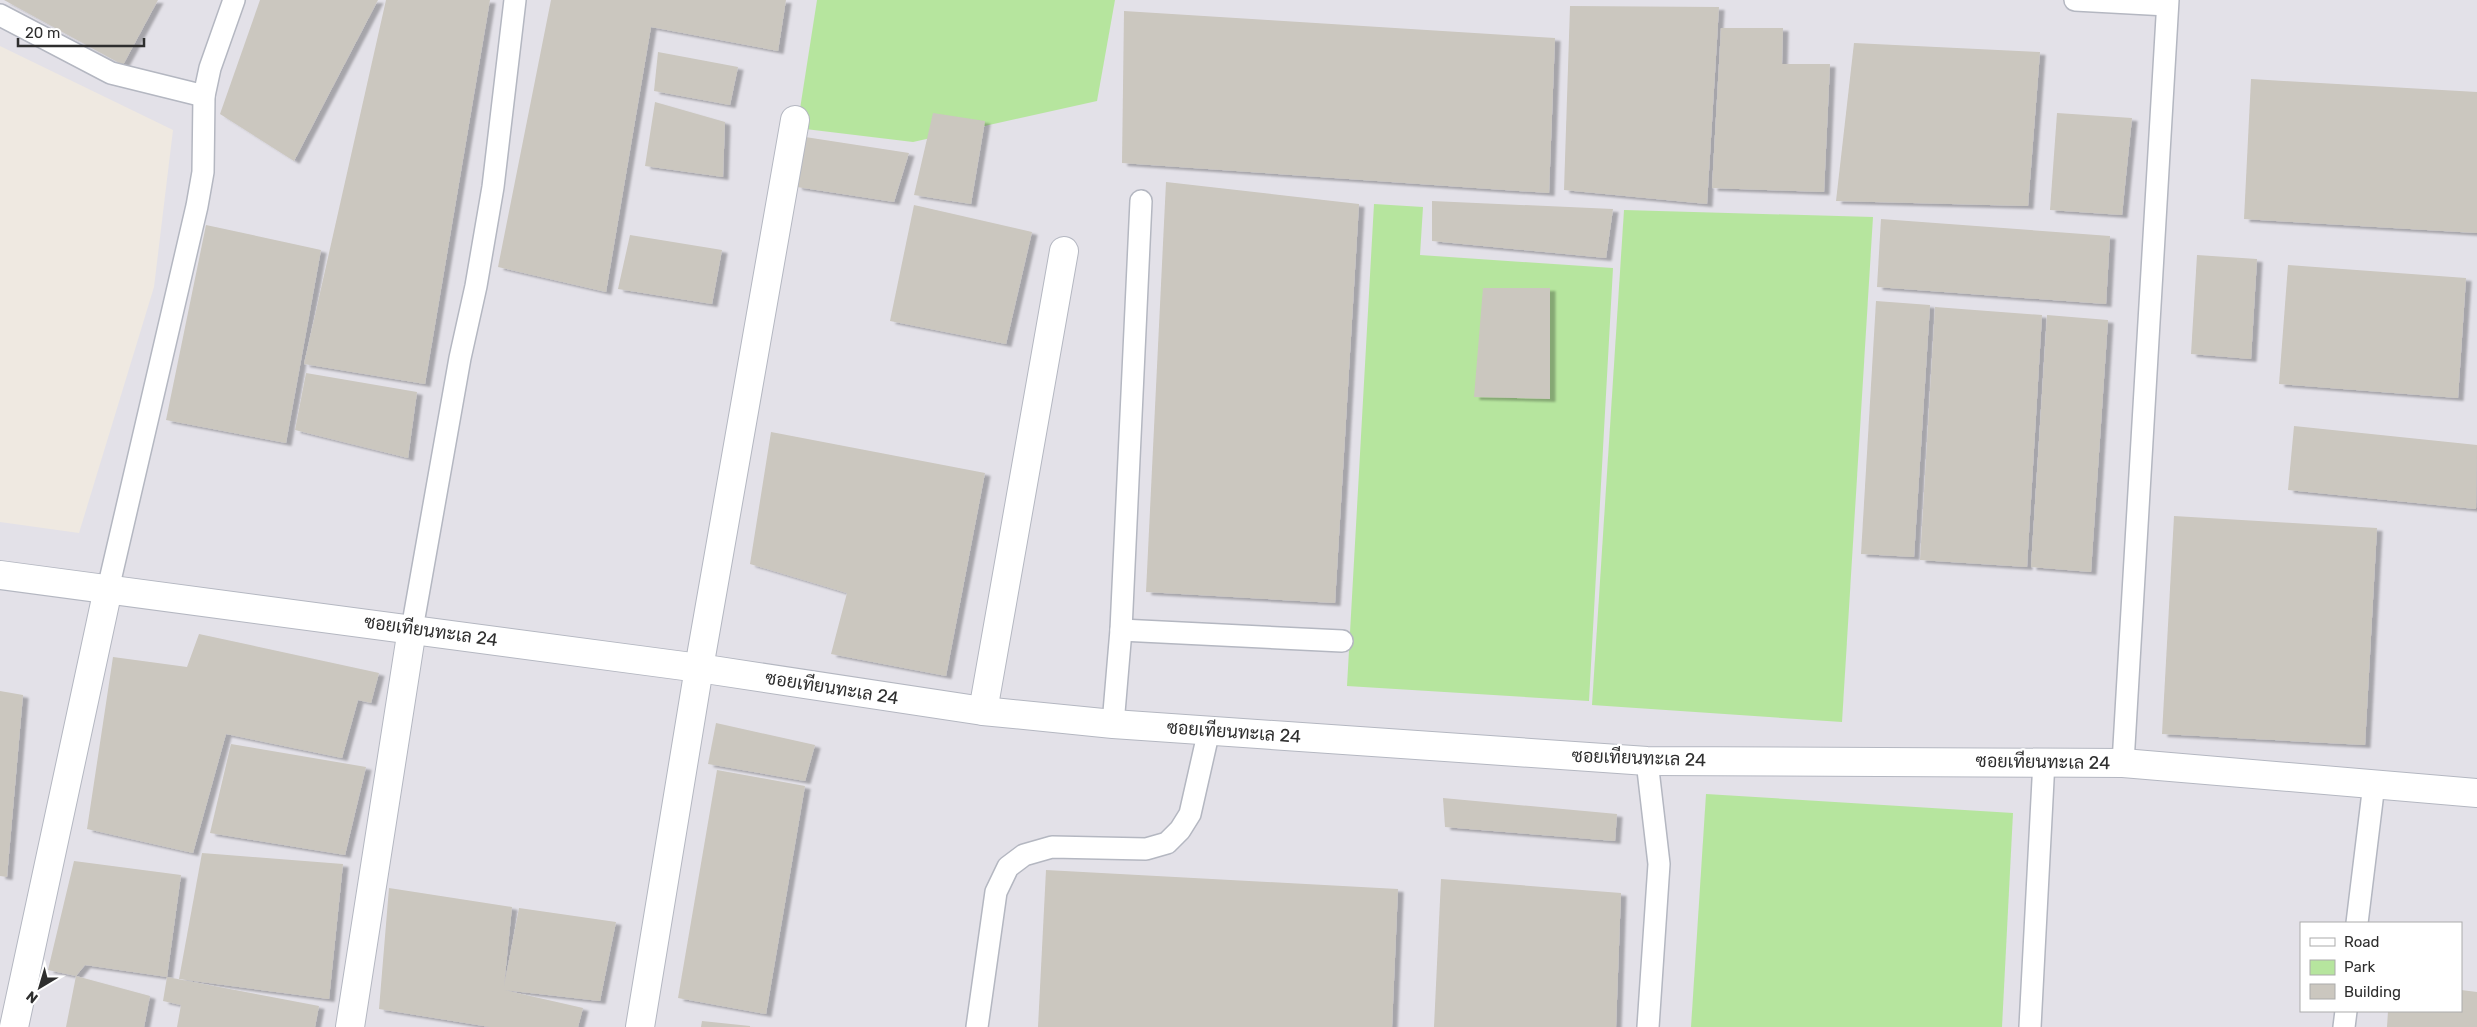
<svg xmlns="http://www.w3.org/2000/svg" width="2477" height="1027" font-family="Rubik,Sarabun,sans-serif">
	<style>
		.industrial { fill: #e3e1e8; fill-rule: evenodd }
		.green { fill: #b6e59e }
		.building { fill: #cbc7bf; filter: url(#shadow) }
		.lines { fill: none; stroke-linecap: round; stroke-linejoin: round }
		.service-casing { stroke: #b4b7c1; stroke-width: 24 }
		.minor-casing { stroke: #b4b7c1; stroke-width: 30 }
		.service { stroke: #fff; stroke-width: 21 }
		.minor { stroke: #fff; stroke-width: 28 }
		.labels { text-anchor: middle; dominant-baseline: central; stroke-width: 4.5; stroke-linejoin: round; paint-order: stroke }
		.street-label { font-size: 18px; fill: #2e2e2e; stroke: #fff }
	</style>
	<defs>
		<filter id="shadow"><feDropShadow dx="5.5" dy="3" stdDeviation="1" flood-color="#0004"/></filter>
	</defs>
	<rect width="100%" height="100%" fill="#efe9e1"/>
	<path class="industrial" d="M0 0H2477V1027H0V522L79 533 154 287 173 130 0 46ZM2301 923H2461V1011H2301Z"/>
	<g class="green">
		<polygon points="817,0 1115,0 1097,101 913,142 797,128"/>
		<polygon points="1374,204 1423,207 1420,255 1613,268 1589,701 1347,686"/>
		<polygon points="1624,210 1873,217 1842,722 1592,705"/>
		<polygon points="1706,794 2013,813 2002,1027 1691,1027"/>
	</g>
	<g class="building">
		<polygon points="4,0 158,0 123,65"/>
		<polygon points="260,0 378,0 294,161 220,114"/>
		<polygon points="386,0 490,0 425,384 304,364"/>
		<polygon points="551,0 786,0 778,51 651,27 606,292 498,267"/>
		<polygon points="1570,6 1719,7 1707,204 1564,190"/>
		<polygon points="1124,11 1555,38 1549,193 1122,163"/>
		<polygon points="1721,28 1783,28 1782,64 1830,64 1824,192 1712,188"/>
		<polygon points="1854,43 2040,52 2028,206 1836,201"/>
		<polygon points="658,52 738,67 730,105 654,91"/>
		<polygon points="2251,79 2477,92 2477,233 2244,219"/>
		<polygon points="655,102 725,122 723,177 645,166"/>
		<polygon points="933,113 985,121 971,204 914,195"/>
		<polygon points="2057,113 2132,118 2122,215 2050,210"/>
		<polygon points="792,135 909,153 894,202 797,187"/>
		<polygon points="1166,182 1359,204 1335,603 1146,592"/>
		<polygon points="1432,201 1613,209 1606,258 1432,241"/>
		<polygon points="914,205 1032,232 1006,344 890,321"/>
		<polygon points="1881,219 2110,236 2106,304 1877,287"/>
		<polygon points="206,225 321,250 286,443 166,420"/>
		<polygon points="630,235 722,250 712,304 618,289"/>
		<polygon points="2197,255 2257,259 2251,359 2191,354"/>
		<polygon points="2288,265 2466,278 2458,398 2279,384"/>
		<polygon points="1483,288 1550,288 1550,399 1474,397"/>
		<polygon points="1876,301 1930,305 1914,557 1861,554"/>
		<polygon points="1935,307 2042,315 2027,567 1920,560"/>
		<polygon points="2047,315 2108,320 2091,572 2031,567"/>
		<polygon points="306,373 417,392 408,458 295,430"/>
		<polygon points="2294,426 2477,445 2476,509 2288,490"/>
		<polygon points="771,432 985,473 946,676 831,654 847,593 750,564"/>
		<polygon points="2174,516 2377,528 2365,745 2162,734"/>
		<polygon points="199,634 379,673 371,703 358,700 342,758 226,734 193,853 87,829 113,657 187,667"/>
		<polygon points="0,691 23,695 7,877 0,876"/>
		<polygon points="716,723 815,745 805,781 708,764"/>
		<polygon points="231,744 366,767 345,855 210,833"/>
		<polygon points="717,770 805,786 766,1014 678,998"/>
		<polygon points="1443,798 1617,814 1615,841 1445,827"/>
		<polygon points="202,853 343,864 329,999 179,979"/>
		<polygon points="74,861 181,875 167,977 85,965 76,976 48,970"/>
		<polygon points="1046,870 1398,889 1392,1027 1038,1027"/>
		<polygon points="1441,879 1621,893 1616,1027 1434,1027"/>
		<polygon points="389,888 512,907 504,986 519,908 616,922 600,1001 504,990 583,1008 578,1027 490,1027 379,1009"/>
		<polygon points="76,976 150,996 144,1027 66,1027"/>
		<polygon points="167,977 319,1006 315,1027 177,1027 181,1005 163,1001"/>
		<polygon points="2461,990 2477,992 2477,1027 2387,1027 2388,1011 2461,1011"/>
		<polygon points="702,1021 750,1026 750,1027 701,1027"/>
	</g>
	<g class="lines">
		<defs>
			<g id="service">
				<polyline points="2075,0 2167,5"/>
				<polyline points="0,15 111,73 204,96"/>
				<polyline points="108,589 197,206 203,172 204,96 210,68 234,0"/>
				<polyline points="412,629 460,358 476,286 493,187 515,0"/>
				<polyline points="1121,630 1342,641"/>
				<polyline points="1113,724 1121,630 1141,201"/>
				<polyline points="1647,761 1659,864 1648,1027"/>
				<polyline points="2123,763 2168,0"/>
				<polyline points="2357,923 2374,784"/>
				<polyline points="977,1027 996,892 1008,867 1024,855 1052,847 1146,849 1167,843 1180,830 1190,814 1209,730"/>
				<polyline points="2030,1027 2044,761"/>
				<polyline points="2344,1027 2346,1011"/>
			</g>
			<g id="minor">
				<polyline points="0,575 699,668 983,711 1113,724 1647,761 2123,763 2477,793"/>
				<polyline points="983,711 1064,251"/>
				<polyline points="14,1027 108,589"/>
				<polyline points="350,1027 412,629"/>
				<polyline points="640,1027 699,668 795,120"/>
			</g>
		</defs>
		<use href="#service" class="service-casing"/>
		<use href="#minor" class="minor-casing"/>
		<use href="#service" class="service"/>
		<use href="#minor" class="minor"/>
	</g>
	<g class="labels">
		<g class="street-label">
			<text transform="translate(431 631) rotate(8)">ซอยเทียนทะเล 24</text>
			<text transform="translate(832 688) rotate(9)">ซอยเทียนทะเล 24</text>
			<text transform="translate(1234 732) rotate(4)">ซอยเทียนทะเล 24</text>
			<text transform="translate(1639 758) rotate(2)">ซอยเทียนทะเล 24</text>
			<text transform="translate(2043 762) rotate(1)">ซอยเทียนทะเล 24</text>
		</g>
	</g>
	<rect x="2300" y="922" width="162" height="90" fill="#ffffff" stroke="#ababab"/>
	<rect x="2310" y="938" width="25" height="8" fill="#ffffff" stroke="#ababab"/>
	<text x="2344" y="947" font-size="15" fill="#2e2e2e">Road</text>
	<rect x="2310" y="960" width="25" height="15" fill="#b6e59e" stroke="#ababab"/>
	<text x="2344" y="972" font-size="15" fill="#2e2e2e">Park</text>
	<rect x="2310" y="984" width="25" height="15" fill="#cbc7bf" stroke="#ababab"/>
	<text x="2344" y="997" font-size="15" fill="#2e2e2e">Building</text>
	<g transform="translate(40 987) rotate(218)" stroke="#ffffff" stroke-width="4" paint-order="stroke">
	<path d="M0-4L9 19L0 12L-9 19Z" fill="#2e2e2e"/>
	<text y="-8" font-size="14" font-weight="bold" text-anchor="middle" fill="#2e2e2e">N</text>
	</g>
	<path d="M18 38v8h126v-8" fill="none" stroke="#2e2e2e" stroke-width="2.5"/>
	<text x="25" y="38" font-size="15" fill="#2e2e2e" stroke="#ffffff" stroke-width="4" paint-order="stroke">20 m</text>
</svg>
